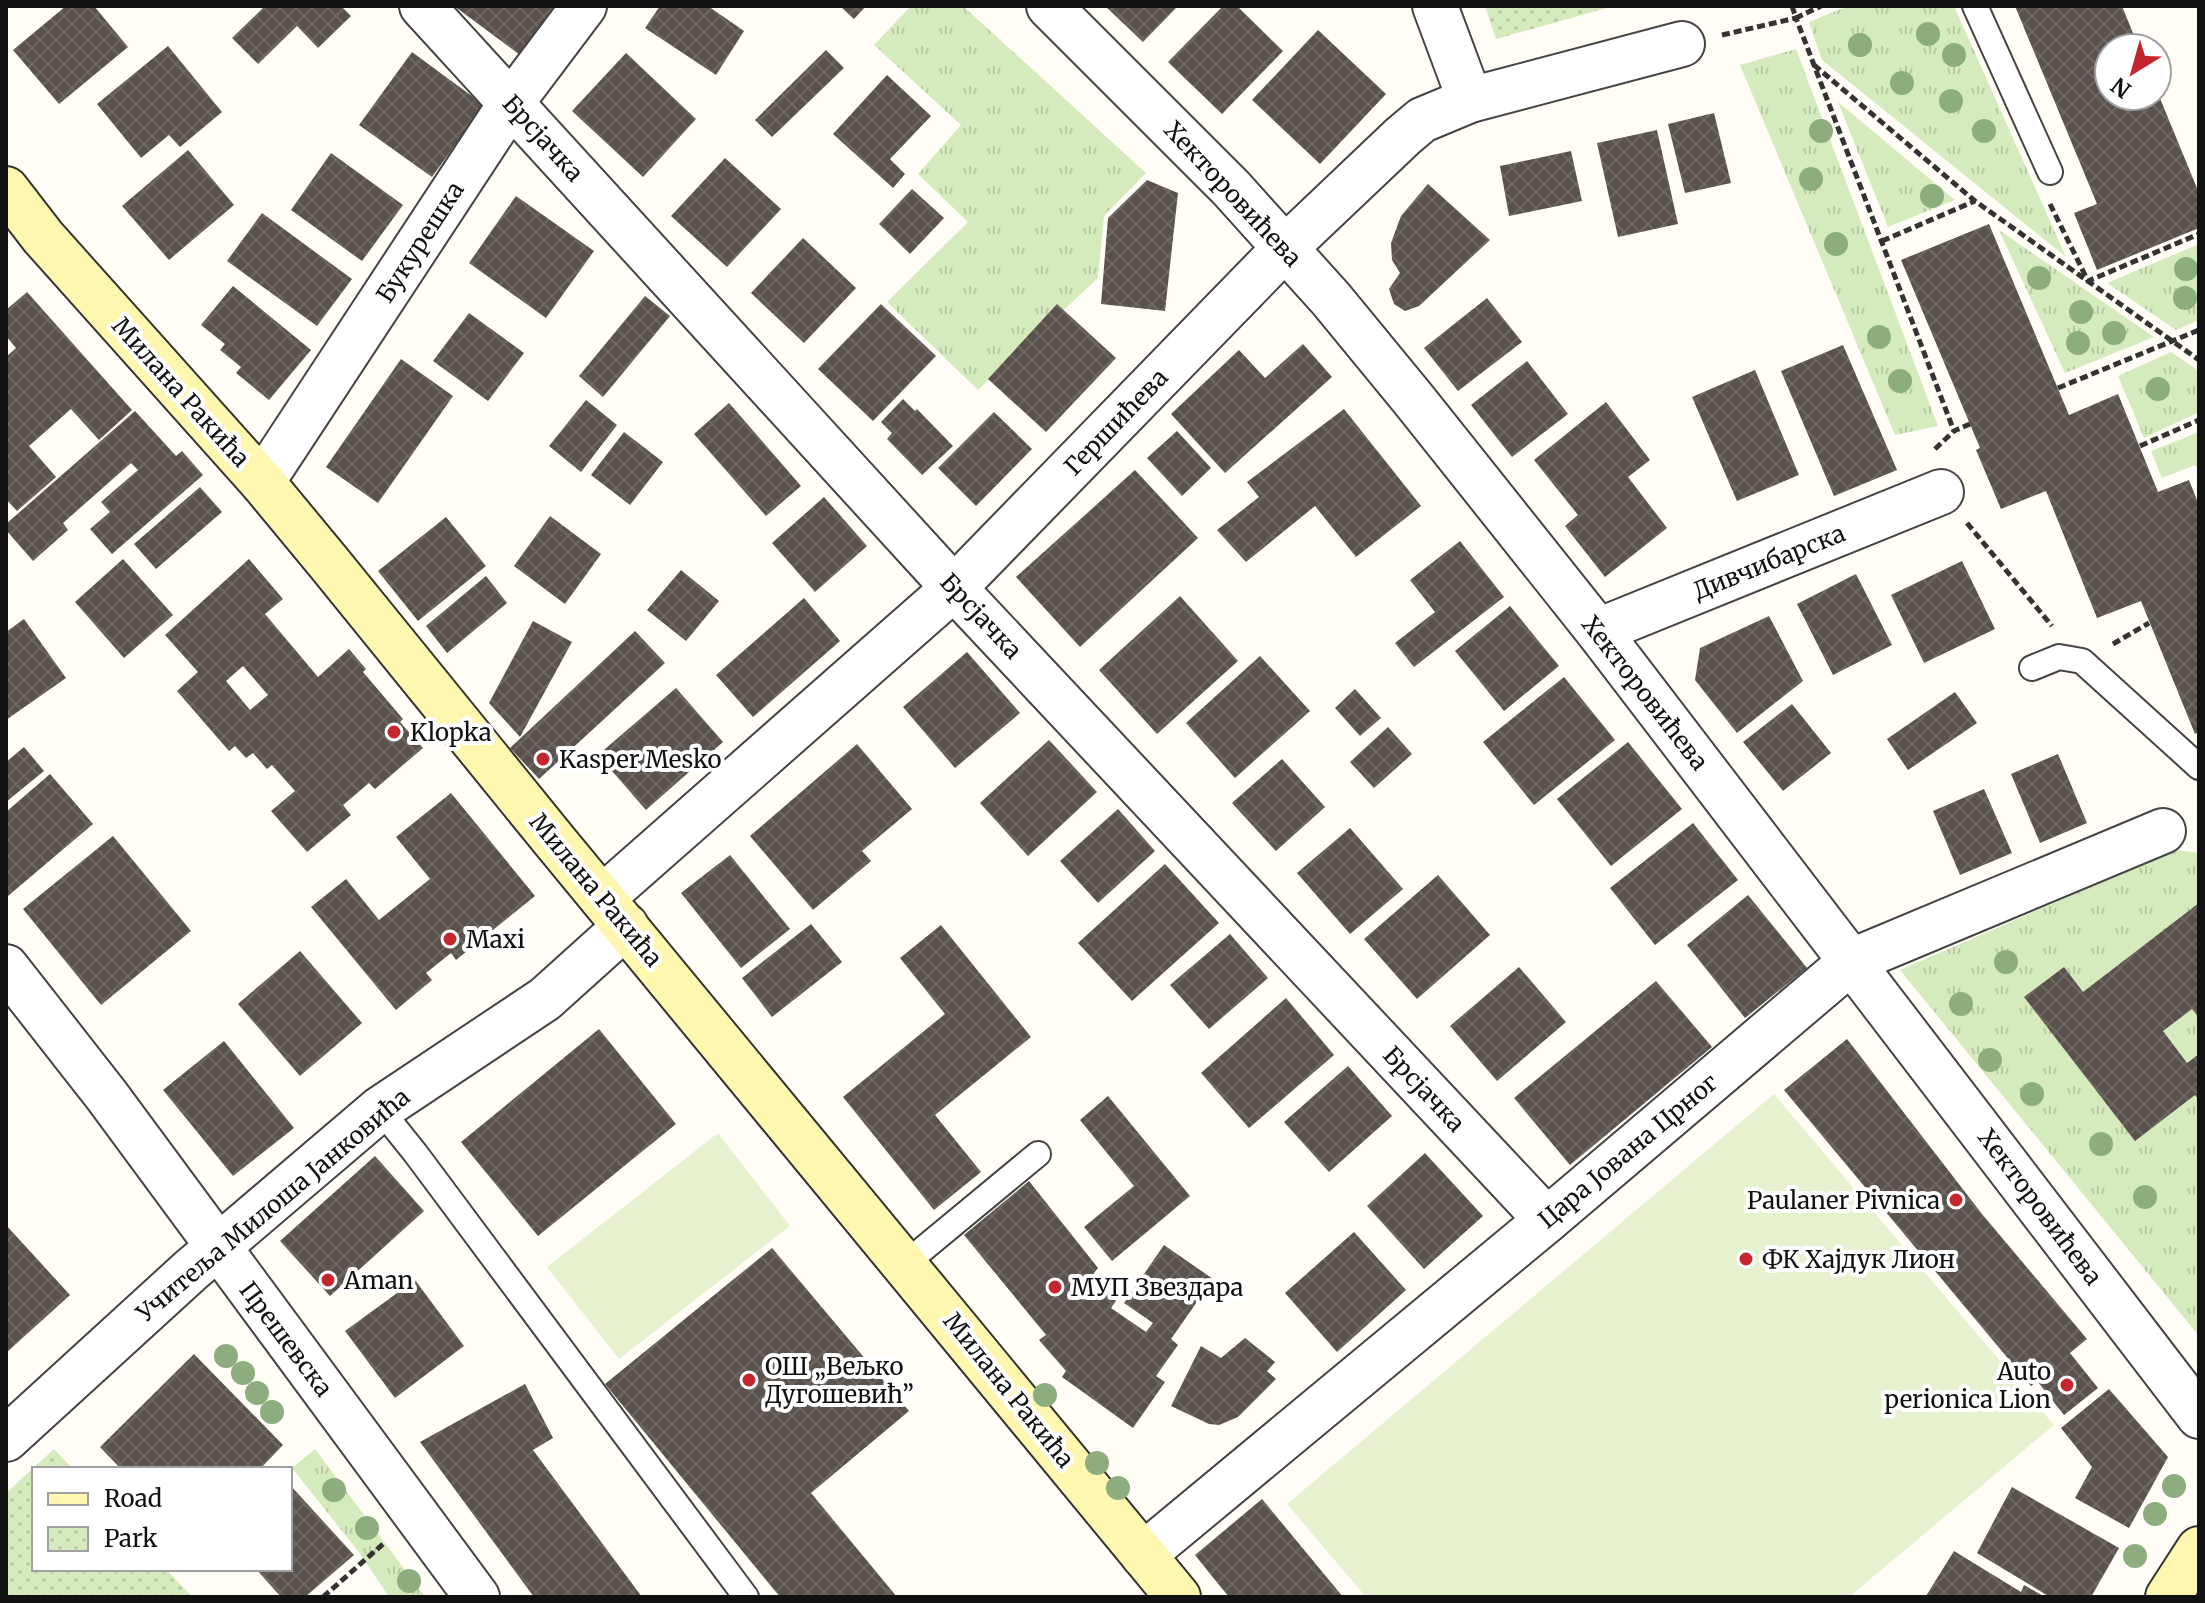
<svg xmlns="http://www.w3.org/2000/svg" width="2205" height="1603" font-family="Merriweather,serif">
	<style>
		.grass { fill: url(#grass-tufts) }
		.park { fill: url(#park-dots) }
		.pitch { fill: #e6f2cf }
		.building { fill: url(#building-cross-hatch); fill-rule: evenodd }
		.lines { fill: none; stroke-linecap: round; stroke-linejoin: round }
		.lane-casing { stroke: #444; stroke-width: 28 }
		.street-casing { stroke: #444; stroke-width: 48 }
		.secondary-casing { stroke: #333; stroke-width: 48 }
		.path { stroke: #333; stroke-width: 5; stroke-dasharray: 8 4; stroke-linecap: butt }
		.lane { stroke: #fff; stroke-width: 24 }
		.street { stroke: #fff; stroke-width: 44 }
		.secondary { stroke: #fff6b0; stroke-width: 44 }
		.tree { fill: #8dad7f }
		.poi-dot { fill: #c4262e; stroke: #fff; stroke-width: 3 }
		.labels { text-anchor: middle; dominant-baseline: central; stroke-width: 8; stroke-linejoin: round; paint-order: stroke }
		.street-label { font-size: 24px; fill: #111; stroke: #fff }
		.poi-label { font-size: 24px; fill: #111; stroke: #fff; text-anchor: start }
	</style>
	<defs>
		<pattern id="grass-tufts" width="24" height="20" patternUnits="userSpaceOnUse" patternTransform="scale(2)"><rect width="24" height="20" fill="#d5ebbd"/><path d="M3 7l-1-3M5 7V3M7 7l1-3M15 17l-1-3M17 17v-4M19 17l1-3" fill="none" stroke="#b6c8a1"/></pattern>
		<pattern id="park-dots" width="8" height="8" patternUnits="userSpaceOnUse" patternTransform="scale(2)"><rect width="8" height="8" fill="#d5ebbd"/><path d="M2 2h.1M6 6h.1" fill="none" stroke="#b6c8a1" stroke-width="1.8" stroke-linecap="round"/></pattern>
		<pattern id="building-cross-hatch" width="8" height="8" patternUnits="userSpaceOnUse" patternTransform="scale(2)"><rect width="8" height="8" fill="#5a524d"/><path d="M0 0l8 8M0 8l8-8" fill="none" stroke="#6d6662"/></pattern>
	</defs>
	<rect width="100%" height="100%" fill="#fffdf5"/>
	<g class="grass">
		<polygon points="911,6 963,6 1146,173 1104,216 1098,278 978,390 887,302 968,222 918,174 961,125 874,45"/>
		<polygon points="1848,6 1954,6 2066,257 1822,60 1809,22"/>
		<polygon points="1796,49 1938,426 1895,435 1740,65"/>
		<polygon points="1838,102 1955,200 1888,227"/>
		<polygon points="1999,230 2154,337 2065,373"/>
		<polygon points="2199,244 2199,320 2176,330 2107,283"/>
		<polygon points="2171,352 2199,371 2199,412 2144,438 2118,376"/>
		<polygon points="2199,432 2199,473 2195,465 2162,478 2151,451"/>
		<polygon points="2176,850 2199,853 2199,1336 1900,970"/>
		<polygon points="315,1449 425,1597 389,1597 361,1555 292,1468"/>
	</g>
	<g class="park">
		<polygon points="1485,6 1614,6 1496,39"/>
		<polygon points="54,1449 73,1469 34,1469 34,1569 166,1569 192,1597 6,1597 6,1493"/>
	</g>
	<g class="pitch">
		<polygon points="1774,1094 2054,1425 1849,1597 1366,1597 1287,1504"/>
		<polygon points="718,1133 790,1226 619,1359 547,1267"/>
	</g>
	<g class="building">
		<polygon points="66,6 94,6 128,47 59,104 13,50"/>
		<polygon points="265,6 341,6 351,16 318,48 297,26 258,64 232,38"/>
		<polygon points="454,6 555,6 520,55"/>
		<polygon points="660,6 708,6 744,31 716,75 645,28"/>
		<polygon points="840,6 866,6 854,19"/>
		<polygon points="1105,6 1178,6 1143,42"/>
		<polygon points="1223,6 1237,6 1283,51 1222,114 1168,62"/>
		<polygon points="2015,6 2122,6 2139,48 2109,48 2109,96 2159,96 2199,193 2199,228 2097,270 2074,213 2097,204"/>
		<polygon points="1318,30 1386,94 1320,164 1252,100"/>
		<polygon points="168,46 222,112 180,147 169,135 141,158 97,104"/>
		<polygon points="826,50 844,68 772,137 755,120"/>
		<polygon points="412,52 484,105 432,177 359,125"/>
		<polygon points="626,53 696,119 643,177 572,111"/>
		<polygon points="887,75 931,116 890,159 905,174 893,188 833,134"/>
		<polygon points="1714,113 1731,183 1685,193 1668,124"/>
		<polygon points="1657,130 1678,224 1618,237 1597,143"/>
		<polygon points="188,150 234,205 169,260 122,206"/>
		<polygon points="1571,151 1582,201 1509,216 1500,166"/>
		<polygon points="331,153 403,205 362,261 291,210"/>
		<polygon points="725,158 781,209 727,267 671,216"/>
		<polygon points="1147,180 1178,193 1165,311 1101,304 1108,218"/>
		<polygon points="1428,184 1490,240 1419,306 1405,311 1394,304 1389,289 1400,273 1392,260 1391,243 1401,216"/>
		<polygon points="912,189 944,218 910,254 879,224"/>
		<polygon points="516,196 594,251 546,318 469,263"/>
		<polygon points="262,213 352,279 317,326 227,261"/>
		<polygon points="1989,224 2069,415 2118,394 2158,492 2189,480 2199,505 2199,732 2195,734 2141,601 2097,618 2046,491 2001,509 1976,450 1980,448 1901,260"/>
		<polygon points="803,238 856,288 804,343 751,293"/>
		<polygon points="233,286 311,350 269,400 236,373 241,367 220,350 225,344 201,325"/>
		<polygon points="27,292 132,410 99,440 71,409 29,446 56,477 17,511 6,499 6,357 16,348 6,336 6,310"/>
		<polygon points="645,296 670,316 603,397 579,376"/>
		<polygon points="1487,298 1522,342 1458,391 1424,348"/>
		<polygon points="881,304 936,356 873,421 818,369"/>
		<polygon points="1057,304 1116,358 1046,432 988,379"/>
		<polygon points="469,313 524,353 488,401 433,361"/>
		<polygon points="1303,344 1332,377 1225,473 1171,414 1239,350 1265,378"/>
		<polygon points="1843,345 1897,470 1834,496 1781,371"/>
		<polygon points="401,359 453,396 378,503 326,467"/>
		<polygon points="1527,361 1568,414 1512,457 1471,405"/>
		<polygon points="1755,370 1799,475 1737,501 1692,397"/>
		<polygon points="903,399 915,411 917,409 953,446 922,475 887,439 892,433 881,422"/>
		<polygon points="586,400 617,425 581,472 549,446"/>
		<polygon points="1606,402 1650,460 1628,477 1667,528 1605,577 1565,526 1578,515 1534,460"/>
		<polygon points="729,403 801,486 766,516 694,434"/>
		<polygon points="1344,409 1421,506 1356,557 1315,506 1246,562 1217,530 1259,497 1247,482"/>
		<polygon points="135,411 176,456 182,451 203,475 112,554 90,529 110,512 101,502 138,470 131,463 63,523 68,530 33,561 6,530 6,524"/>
		<polygon points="994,412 1032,449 976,506 938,468"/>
		<polygon points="1177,431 1211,468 1182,496 1147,458"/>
		<polygon points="624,432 663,462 630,505 591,475"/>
		<polygon points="1135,470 1198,538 1080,647 1016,577"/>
		<polygon points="200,487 222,512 156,569 134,544"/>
		<polygon points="824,497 867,546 815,592 772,543"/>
		<polygon points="550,516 601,554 565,604 514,566"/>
		<polygon points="446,517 486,566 418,621 378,571"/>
		<polygon points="1460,541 1504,597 1414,667 1395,643 1435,612 1410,580"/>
		<polygon points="123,559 173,615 124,658 75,602"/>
		<path d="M249 559 283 599 265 614 318 677 349 649 366 669 363 672 403 719 400 722 423 748 375 789 369 783 343 805 351 815 307 852 271 811 295 791 272 765 267 769 253 753 246 758 235 746 229 751 177 691 198 672 165 635ZM243 666 268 695 250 710 226 681Z"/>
		<polygon points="1962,561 1995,629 1924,663 1891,595"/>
		<polygon points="681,570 719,601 686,641 647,610"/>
		<polygon points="1856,574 1892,645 1833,675 1797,604"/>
		<polygon points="486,576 507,603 447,653 426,626"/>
		<polygon points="1180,596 1238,661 1157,734 1099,670"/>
		<polygon points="804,598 840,641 753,717 716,675"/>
		<polygon points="1510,606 1559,666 1504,711 1455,651"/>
		<polygon points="1769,616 1803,681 1737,733 1695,680 1700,648"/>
		<polygon points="24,619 66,678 6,720 6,632"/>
		<polygon points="533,621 572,642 520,737 489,703"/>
		<polygon points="635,631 665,663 539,779 510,748"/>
		<polygon points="967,652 1020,713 955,768 903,707"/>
		<polygon points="1260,656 1310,711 1235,778 1186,723"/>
		<polygon points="1564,677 1615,740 1534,805 1483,742"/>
		<polygon points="676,688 723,742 646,810 598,755"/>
		<polygon points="1355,689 1381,718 1360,736 1335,708"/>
		<polygon points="1955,692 1977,723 1908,770 1887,739"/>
		<polygon points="1792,704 1831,753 1783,791 1743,742"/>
		<polygon points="1388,727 1412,754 1374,788 1350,762"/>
		<polygon points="1049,740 1097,792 1028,856 980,803"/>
		<polygon points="1628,742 1682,809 1611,866 1557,799"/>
		<polygon points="857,744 912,809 862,851 871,861 813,910 750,836"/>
		<polygon points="24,747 44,771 6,802 6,762"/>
		<polygon points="2058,754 2087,823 2040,843 2011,774"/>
		<polygon points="1282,759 1325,807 1276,851 1232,803"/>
		<polygon points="50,774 93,824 8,896 6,812"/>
		<polygon points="1984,789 2012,853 1960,875 1933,811"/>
		<polygon points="451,793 535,896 456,960 451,953 426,973 432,980 396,1010 311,907 346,879 379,920 430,879 396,837"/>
		<polygon points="1118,809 1155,851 1098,903 1060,861"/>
		<polygon points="1693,823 1738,880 1655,945 1610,888"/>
		<polygon points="1350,828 1403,889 1350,934 1297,873"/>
		<polygon points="113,836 191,931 101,1005 23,909"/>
		<polygon points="730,855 790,929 741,968 681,893"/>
		<polygon points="1165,864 1219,923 1132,1001 1078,943"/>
		<polygon points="1438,875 1490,935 1417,999 1364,939"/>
		<polygon points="1748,895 1807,968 1745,1018 1687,945"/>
		<polygon points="2199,903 2199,1018 2192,1009 2163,1031 2187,1063 2199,1054 2199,1100 2195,1095 2135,1141 2024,997 2064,967 2083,992"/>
		<polygon points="811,924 842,962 772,1017 742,978"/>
		<polygon points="941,925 1031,1037 935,1115 981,1172 934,1210 843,1097 945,1014 900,958"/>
		<polygon points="1230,934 1268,978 1209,1029 1170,985"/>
		<polygon points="300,951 362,1023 300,1076 238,1004"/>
		<polygon points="1519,967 1566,1022 1497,1081 1450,1026"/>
		<polygon points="1656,981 1712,1047 1570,1165 1514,1098"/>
		<polygon points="1286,998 1334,1055 1249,1128 1201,1073"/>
		<polygon points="599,1029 676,1124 538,1236 461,1142"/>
		<polygon points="1847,1039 1982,1214 2087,1339 2070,1353 2098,1388 2064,1415 2037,1381 2031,1386 1784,1090"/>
		<polygon points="224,1041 294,1128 233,1176 163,1090"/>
		<polygon points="1348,1066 1392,1116 1329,1172 1284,1122"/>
		<polygon points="1108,1096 1190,1196 1112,1261 1084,1227 1134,1186 1080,1120"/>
		<polygon points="1425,1153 1483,1216 1424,1269 1367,1206"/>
		<polygon points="375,1156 424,1211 330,1296 280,1241"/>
		<polygon points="1029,1181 1098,1268 1094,1273 1116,1301 1111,1308 1146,1332 1153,1323 1124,1303 1164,1245 1213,1279 1171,1339 1178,1345 1156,1376 1165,1382 1133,1428 1062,1377 1066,1371 1039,1340 1046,1335 964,1235"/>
		<polygon points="6,1225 70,1295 6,1353"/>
		<polygon points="1354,1232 1406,1290 1337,1352 1285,1293"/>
		<polygon points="772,1248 909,1411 811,1493 897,1597 780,1597 605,1384"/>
		<polygon points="415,1280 464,1346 395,1398 345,1331"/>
		<polygon points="1245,1338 1275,1362 1267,1371 1276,1379 1238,1417 1219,1425 1209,1424 1171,1406 1201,1346 1221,1358"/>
		<polygon points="194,1354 283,1445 260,1469 121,1469 100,1447"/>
		<polygon points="525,1384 553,1438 533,1450 642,1597 534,1597 420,1442"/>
		<polygon points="2109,1389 2168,1457 2129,1528 2075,1498 2092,1467 2061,1428"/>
		<polygon points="290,1485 354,1555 305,1597 281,1597 256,1569 290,1569"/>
		<polygon points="2012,1487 2119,1548 2091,1597 2050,1597 1977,1553"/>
		<polygon points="1262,1499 1343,1597 1229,1597 1211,1575 1195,1555"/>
		<polygon points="1954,1551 2021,1592 2024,1585 2045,1597 1929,1597 1926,1596"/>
	</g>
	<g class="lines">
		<defs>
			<g id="lane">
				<polyline points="1975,6 2050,172"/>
				<polyline points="2032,668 2059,657 2082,661 2199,767"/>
				<polyline points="380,1109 416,1154 746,1597"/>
				<polyline points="905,1264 1038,1154"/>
			</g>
			<g id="street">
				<polyline points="422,6 954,588 1547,1220"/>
				<polyline points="1049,6 1231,188 1331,299 1414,400 1598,631 2199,1416"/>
				<polyline points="1435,6 1470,100"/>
				<polyline points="262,482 511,103 584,6"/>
				<polyline points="1598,631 1941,492"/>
				<polyline points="602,898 954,588 1285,248 1403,136 1422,120 1470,100 1682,44"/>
				<polyline points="6,967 107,1096 477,1597"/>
				<polyline points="6,1439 191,1270 380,1109 545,999 626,926"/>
				<polyline points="1143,1555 1547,1220 1852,961 2163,831"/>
			</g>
			<g id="secondary">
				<polyline points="6,189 43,237 262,482 329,563 553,839 1178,1597"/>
				<polyline points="2168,1597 2199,1549"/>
			</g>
		</defs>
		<use href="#lane" class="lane-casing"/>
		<use href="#street" class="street-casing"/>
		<use href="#secondary" class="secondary-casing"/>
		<g class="path">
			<polyline points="1792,6 1796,18 1821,6"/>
			<polyline points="1722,35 1796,18 1954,431"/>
			<polyline points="1814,65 1975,201 2199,360"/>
			<polyline points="2050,204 2088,281 2199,234"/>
			<polyline points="1882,241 1975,201"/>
			<polyline points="2058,388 2199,330"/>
			<polyline points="2140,446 2199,420"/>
			<polyline points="1935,449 1954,431 1970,424"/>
			<polyline points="1967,523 2052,626"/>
			<polyline points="2113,644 2149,623"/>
			<polyline points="323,1597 383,1544"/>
		</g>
		<use href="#lane" class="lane"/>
		<use href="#street" class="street"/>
		<use href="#secondary" class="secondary"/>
	</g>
	<g class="tree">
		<circle cx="1928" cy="34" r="12"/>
		<circle cx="1860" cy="45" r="12"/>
		<circle cx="1954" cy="55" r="12"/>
		<circle cx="1902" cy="83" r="12"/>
		<circle cx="1951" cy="101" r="12"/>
		<circle cx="1821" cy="131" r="12"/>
		<circle cx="1984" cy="131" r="12"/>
		<circle cx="1811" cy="179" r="12"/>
		<circle cx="1932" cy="196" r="12"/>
		<circle cx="1836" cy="244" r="12"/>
		<circle cx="2186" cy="269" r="12"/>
		<circle cx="2039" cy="278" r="12"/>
		<circle cx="2185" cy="298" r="12"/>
		<circle cx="2081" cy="312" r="12"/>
		<circle cx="2114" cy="333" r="12"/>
		<circle cx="1879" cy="337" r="12"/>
		<circle cx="2078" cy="343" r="12"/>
		<circle cx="1900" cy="381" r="12"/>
		<circle cx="2158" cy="389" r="12"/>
		<circle cx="2006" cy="962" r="12"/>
		<circle cx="1961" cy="1004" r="12"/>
		<circle cx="1990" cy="1060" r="12"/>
		<circle cx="2032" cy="1094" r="12"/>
		<circle cx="2101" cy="1144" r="12"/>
		<circle cx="2145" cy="1197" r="12"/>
		<circle cx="226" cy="1356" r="12"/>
		<circle cx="243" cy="1373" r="12"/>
		<circle cx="257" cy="1393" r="12"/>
		<circle cx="1045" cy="1395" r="12"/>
		<circle cx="272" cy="1412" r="12"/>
		<circle cx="1097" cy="1463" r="12"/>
		<circle cx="2174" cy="1486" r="12"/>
		<circle cx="1118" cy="1488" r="12"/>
		<circle cx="334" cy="1490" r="12"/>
		<circle cx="2155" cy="1514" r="12"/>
		<circle cx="367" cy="1528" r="12"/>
		<circle cx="2135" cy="1556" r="12"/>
		<circle cx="409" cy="1581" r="12"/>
	</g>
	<g class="poi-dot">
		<circle cx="394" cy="732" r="8"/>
		<circle cx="543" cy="759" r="8"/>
		<circle cx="450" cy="939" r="8"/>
		<circle cx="1956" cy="1200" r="8"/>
		<circle cx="1746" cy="1259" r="8"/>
		<circle cx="328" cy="1280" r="8"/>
		<circle cx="1055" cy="1287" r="8"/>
		<circle cx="749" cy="1380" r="8"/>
		<circle cx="2067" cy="1385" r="8"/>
	</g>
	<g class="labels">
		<g class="street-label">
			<text transform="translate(543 138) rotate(48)">Брсјачка</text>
			<text transform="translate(1233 194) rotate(47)">Хекторовићева</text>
			<text transform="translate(420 242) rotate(-57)">Букурешка</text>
			<text transform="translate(181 392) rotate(48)">Милана Ракића</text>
			<text transform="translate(1116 422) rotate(-46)">Гершићева</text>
			<text transform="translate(1769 562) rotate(-22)">Дивчибарска</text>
			<text transform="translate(981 616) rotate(47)">Брсјачка</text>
			<text transform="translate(1645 693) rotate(52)">Хекторовићева</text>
			<text transform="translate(596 890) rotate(50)">Милана Ракића</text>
			<text transform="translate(1424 1089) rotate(47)">Брсјачка</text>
			<text transform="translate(1628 1151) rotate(-40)">Цара Јована Црног</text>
			<text transform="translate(273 1205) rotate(-40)">Учитеља Милоша Јанковића</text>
			<text transform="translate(2040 1207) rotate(53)">Хекторовићева</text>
			<text transform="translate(286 1339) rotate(53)">Прешевска</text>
			<text transform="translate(1009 1390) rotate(51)">Милана Ракића</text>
		</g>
		<g class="poi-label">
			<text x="410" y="732">Klopka</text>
			<text x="559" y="759">Kasper Mesko</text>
			<text x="466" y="939">Maxi</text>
			<text x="1940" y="1200" text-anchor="end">Paulaner Pivnica</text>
			<text x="1762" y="1259">ФК Хајдук Лион</text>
			<text x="344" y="1280">Aman</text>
			<text x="1071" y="1287">МУП Звездара</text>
			<text x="765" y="1366">ОШ „Вељко<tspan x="765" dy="28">Дугошевић”</tspan></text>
			<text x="2051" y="1371" text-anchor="end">Auto<tspan x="2051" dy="28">perionica Lion</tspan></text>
		</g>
	</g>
	<rect width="2205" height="1603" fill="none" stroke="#111111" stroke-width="16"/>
	<rect x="32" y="1467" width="260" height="104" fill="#ffffff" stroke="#a0a0a0" stroke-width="2"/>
	<rect x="48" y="1493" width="40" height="12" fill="#fff6b0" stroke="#a0a0a0" stroke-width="2"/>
	<text x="104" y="1507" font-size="24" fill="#111111">Road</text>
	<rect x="48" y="1527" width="40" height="24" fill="url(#park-dots)" stroke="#a0a0a0" stroke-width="2"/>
	<text x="104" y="1547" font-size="24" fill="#111111">Park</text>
	<g transform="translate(2133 72) rotate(217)"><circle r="38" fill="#ffffff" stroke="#a0a0a0" stroke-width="2"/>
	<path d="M0-6L14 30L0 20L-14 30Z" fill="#c4262e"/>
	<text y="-12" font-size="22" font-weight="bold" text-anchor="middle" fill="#111111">N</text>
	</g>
</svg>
